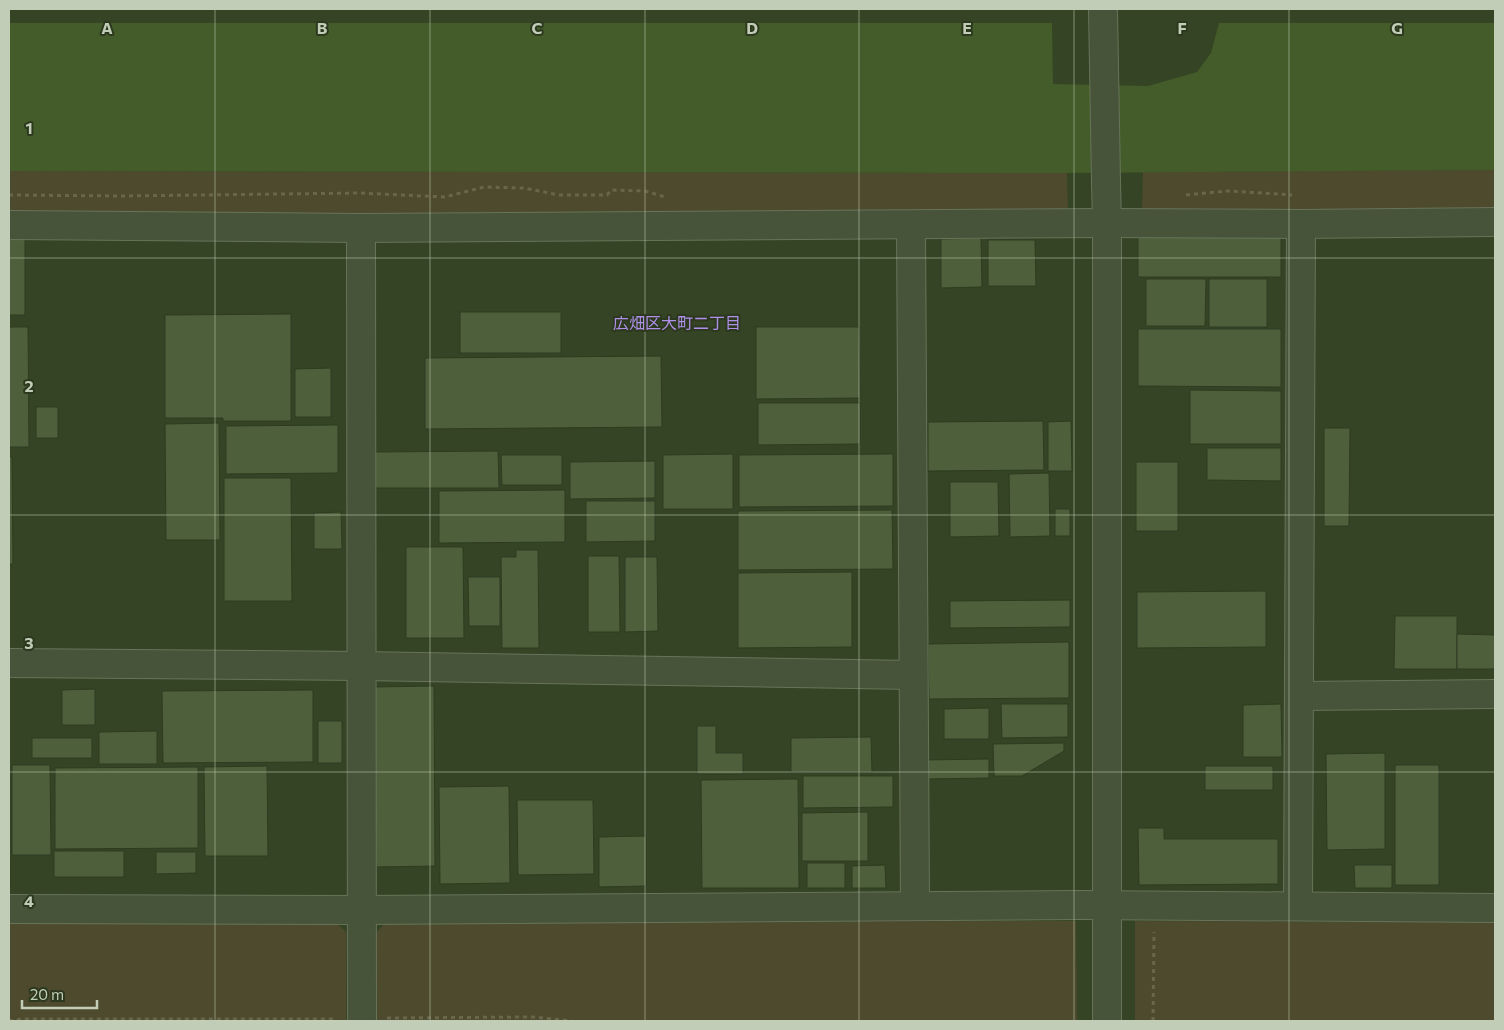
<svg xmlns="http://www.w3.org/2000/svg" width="1504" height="1030" font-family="Commissioner,'Noto Sans JP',sans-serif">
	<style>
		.green { fill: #4e4a2d }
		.water { fill: #435c29 }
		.building { fill: #4e603b; stroke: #2e3b20 }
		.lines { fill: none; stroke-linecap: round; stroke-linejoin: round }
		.minor-casing { stroke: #67745a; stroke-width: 30 }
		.tertiary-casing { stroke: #67745a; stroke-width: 30 }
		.path { stroke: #67674c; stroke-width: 3; stroke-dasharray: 4 4; stroke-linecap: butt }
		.minor { stroke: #475439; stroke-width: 28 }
		.tertiary { stroke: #475439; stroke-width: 28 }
		.grid { fill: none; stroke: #c1cdb6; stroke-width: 1; stroke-opacity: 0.55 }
		.labels { text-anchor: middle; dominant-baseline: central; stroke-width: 4; stroke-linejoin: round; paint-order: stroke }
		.neighbourhood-label { font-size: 16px; fill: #ae90e9; stroke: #2c391e }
		.grid-label { font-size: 16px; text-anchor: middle; font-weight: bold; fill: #c1cdb6; stroke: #2c391e; stroke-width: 4; stroke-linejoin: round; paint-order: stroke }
	</style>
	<rect width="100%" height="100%" fill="#354424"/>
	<g class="green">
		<polygon points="1495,170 1495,212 1142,210 1143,172"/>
		<polygon points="9,171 1067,173 1068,213 9,213"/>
		<polygon points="1076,921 1077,1021 376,1021 376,933 386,922"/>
		<polygon points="1135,921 1495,922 1495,1021 1135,1021"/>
		<polygon points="9,922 335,922 346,932 346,1021 9,1021"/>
	</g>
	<polygon class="water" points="9,23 1052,23 1053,84 1148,86 1197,72 1211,53 1219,23 1495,23 1495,170 1067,173 9,171"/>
	<g class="building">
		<rect x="1138" y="237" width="143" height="40"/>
		<rect x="9" y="238" width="16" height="77"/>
		<polygon points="981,238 982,287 941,288 941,239"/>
		<polygon points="988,240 1035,240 1036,286 988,286"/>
		<polygon points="1146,279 1206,279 1205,326 1146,326"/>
		<rect x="1209" y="279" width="58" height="48"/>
		<rect x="460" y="312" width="101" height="41"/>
		<polygon points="291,314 291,421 223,421 223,418 165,418 165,315"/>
		<polygon points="9,327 28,327 29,447 9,447"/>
		<polygon points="756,327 859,327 860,398 756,399"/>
		<polygon points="1138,329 1281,329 1281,387 1138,386"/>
		<polygon points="661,356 662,427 425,429 425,358"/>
		<polygon points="331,368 331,417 295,417 295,369"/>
		<polygon points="1190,390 1281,391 1281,444 1190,444"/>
		<polygon points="758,403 860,403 860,444 758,445"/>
		<rect x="36" y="407" width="22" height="31"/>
		<polygon points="1043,421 1044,470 928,471 928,422"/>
		<polygon points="1071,421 1072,471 1048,471 1048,422"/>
		<polygon points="219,423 220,540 166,540 165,424"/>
		<polygon points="338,425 338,473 226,474 226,426"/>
		<polygon points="1324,428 1350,428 1349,526 1324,526"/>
		<polygon points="1207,448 1281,448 1281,481 1207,480"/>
		<polygon points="498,451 499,488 375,488 375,452"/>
		<polygon points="733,454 733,509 663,509 663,455"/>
		<polygon points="893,454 893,506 739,507 739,455"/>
		<polygon points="501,455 562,455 562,485 502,485"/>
		<polygon points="9,457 12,457 13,564 9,564"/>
		<polygon points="655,461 655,498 570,499 570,462"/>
		<rect x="1136" y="462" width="42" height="69"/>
		<polygon points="1049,473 1050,536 1010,537 1009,474"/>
		<polygon points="224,478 291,478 292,601 224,601"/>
		<polygon points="950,482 998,482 999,536 950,537"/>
		<polygon points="565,490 565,542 439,543 439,491"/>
		<polygon points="586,501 655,501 655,541 586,542"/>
		<rect x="1055" y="509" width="15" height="27"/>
		<polygon points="892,510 893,569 738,570 738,511"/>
		<polygon points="341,512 342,549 314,549 314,513"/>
		<polygon points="406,547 463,547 464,638 406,638"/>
		<polygon points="516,550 538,550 539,648 502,648 501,557 516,557"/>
		<polygon points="588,556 619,556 620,632 588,632"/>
		<polygon points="625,557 657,557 658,631 625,632"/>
		<polygon points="852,572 852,647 738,648 738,573"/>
		<polygon points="468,577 500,577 500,626 469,626"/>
		<polygon points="1266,591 1266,647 1137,648 1137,592"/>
		<polygon points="1070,600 1070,627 950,628 950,601"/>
		<polygon points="1395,616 1457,616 1457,669 1394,669"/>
		<polygon points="1457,634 1495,635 1495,669 1457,669"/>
		<polygon points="1069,642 1069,698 929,699 928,644"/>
		<polygon points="434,686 435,866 376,867 374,687"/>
		<polygon points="95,689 95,725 62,725 62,690"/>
		<polygon points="313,690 313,762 163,763 162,691"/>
		<polygon points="1001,704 1068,704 1068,737 1002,738"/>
		<polygon points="1281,704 1282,757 1243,757 1243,705"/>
		<polygon points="989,708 989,739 944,739 944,709"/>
		<rect x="318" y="721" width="24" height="42"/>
		<polygon points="697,726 716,726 716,753 743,753 743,774 697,774"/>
		<polygon points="157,731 157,764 99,764 99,732"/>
		<polygon points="871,737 872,772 791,772 791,738"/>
		<rect x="32" y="738" width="60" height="20"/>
		<polygon points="1064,743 1064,751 1022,776 994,776 993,744"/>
		<polygon points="1385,753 1385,849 1327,850 1326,754"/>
		<polygon points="989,759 989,778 924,779 924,760"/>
		<polygon points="12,765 50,765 51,855 12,855"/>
		<rect x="1395" y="765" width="44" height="120"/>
		<polygon points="267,766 268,856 205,856 204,767"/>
		<rect x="1205" y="766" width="68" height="24"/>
		<polygon points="198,767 198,848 55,849 55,768"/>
		<polygon points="9,769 10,887 9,887"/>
		<polygon points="803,776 893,776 893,807 803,808"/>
		<polygon points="798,779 799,888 702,888 701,780"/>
		<polygon points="509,786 510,883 440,884 439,787"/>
		<polygon points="517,800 593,800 594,874 518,875"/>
		<polygon points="868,812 868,861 802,861 802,813"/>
		<polygon points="1138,828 1164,828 1164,839 1278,839 1278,884 1139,885"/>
		<polygon points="646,836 646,886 599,887 599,837"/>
		<rect x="54" y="851" width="70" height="26"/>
		<polygon points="156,852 196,852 196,873 156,874"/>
		<rect x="807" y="863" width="38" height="25"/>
		<polygon points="885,865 886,888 852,888 852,866"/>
		<polygon points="1354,865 1392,865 1392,888 1355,888"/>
	</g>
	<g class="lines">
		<defs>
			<g id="minor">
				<polyline points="1106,182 1107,223"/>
				<polyline points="9,225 361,228 1107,223 1301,224 1495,222"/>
				<polyline points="911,225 915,906"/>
				<polyline points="361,228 362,1021"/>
				<polyline points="9,663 361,666 913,675"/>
				<polyline points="1300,696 1495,694"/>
				<polyline points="1298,906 1301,224"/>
				<polyline points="9,909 362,910 1080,905 1495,908"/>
			</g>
			<g id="tertiary">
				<polyline points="1103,9 1106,182"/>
				<polyline points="1107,223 1107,1021"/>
			</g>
		</defs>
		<use href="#minor" class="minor-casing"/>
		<use href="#tertiary" class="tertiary-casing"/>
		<g class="path">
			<polyline points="9,195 122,196 359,193 445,197 484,187 524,188 559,195 607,195 611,190 645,191 665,197"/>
			<polyline points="1186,195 1228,191 1292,195"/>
			<polyline points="387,1018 533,1017 572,1021"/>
			<polyline points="9,1021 23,1019 336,1019"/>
			<polyline points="1153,1021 1154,932"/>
		</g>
		<use href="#minor" class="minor"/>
		<use href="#tertiary" class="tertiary"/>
	</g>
	<path class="grid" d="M215 9V1021M430 9V1021M645 9V1021M859 9V1021M1074 9V1021M1289 9V1021M9 258H1495M9 515H1495M9 772H1495"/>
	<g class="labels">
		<g class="neighbourhood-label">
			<text x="677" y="322">広畑区大町二丁目</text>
		</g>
	</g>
	<g class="grid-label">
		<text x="107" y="34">A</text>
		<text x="322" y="34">B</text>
		<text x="537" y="34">C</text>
		<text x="752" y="34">D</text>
		<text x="967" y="34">E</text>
		<text x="1182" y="34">F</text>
		<text x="1397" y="34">G</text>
		<text x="29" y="134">1</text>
		<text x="29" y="392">2</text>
		<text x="29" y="649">3</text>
		<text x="29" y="907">4</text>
	</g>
	<rect width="1504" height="1030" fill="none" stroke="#c1cdb6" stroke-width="20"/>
	<path d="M22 1000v8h75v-8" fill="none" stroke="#c1cdb6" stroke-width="2.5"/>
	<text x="30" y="1000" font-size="15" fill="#c1cdb6" stroke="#2c391e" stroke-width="4" paint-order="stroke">20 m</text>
</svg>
